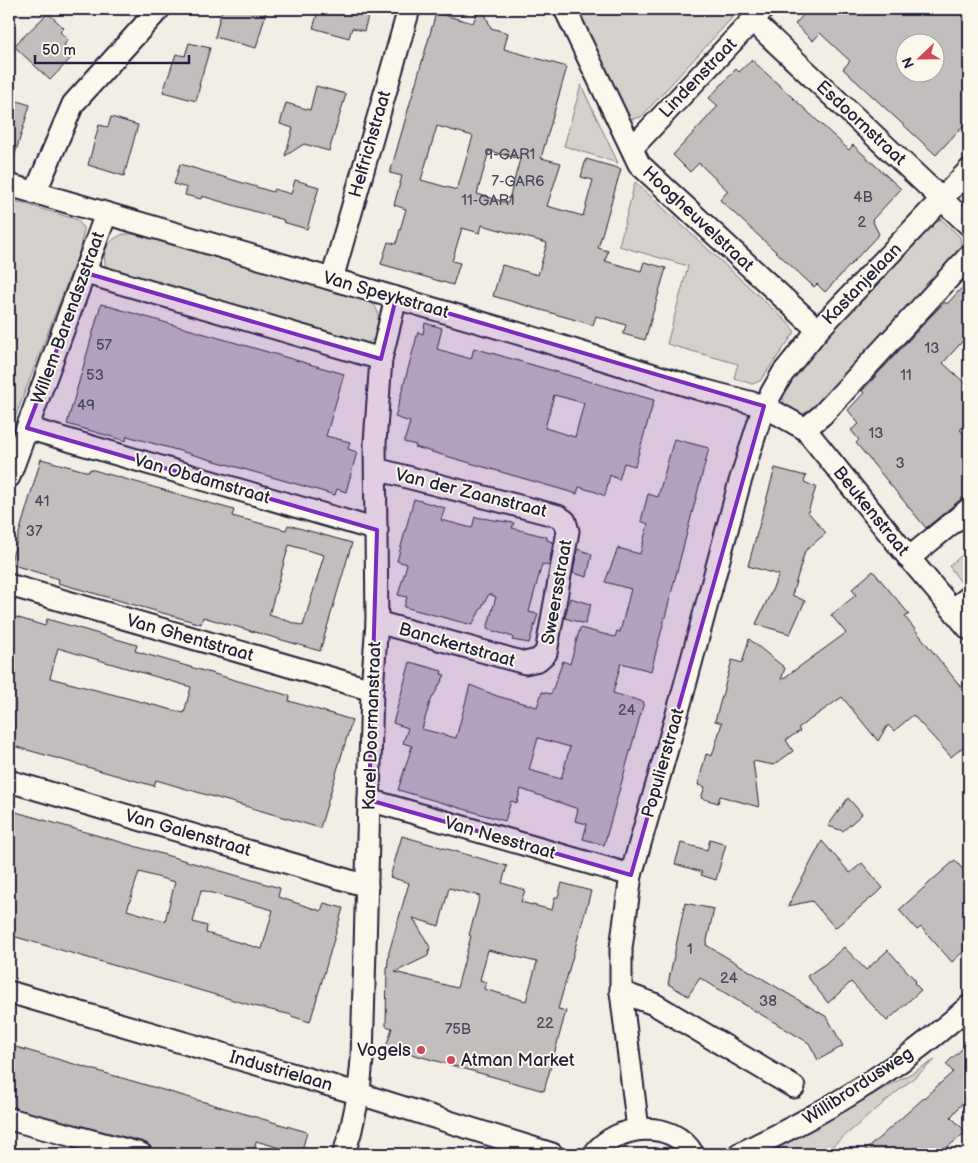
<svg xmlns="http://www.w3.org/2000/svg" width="978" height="1163" font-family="'Balsamiq Sans',sans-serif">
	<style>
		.green { fill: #d4d1cc; stroke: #7b7a84 }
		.building { fill: #c2bebe; stroke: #22223b; fill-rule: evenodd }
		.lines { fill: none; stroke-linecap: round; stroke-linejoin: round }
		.minor-casing { stroke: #22223b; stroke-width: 25 }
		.minor { stroke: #fbf7ec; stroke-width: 21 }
		.marked { fill: #7b2cbf; fill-opacity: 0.2; stroke: #7b2cbf; stroke-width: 4; stroke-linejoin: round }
		.poi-dot { fill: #d1495b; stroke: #fbf7ec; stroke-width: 2 }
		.labels { text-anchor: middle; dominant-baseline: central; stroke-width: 4; stroke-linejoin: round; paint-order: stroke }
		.number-label { font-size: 15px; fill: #4a495c }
		.street-label { font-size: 18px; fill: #22223b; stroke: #fbf7ec }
		.poi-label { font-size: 18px; fill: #22223b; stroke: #fbf7ec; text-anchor: end }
	</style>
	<rect width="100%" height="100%" fill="#f2eee5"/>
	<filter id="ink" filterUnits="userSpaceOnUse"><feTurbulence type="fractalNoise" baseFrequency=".02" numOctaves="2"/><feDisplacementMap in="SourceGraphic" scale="10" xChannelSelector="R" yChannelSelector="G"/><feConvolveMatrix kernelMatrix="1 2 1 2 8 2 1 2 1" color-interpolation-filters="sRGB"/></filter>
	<g filter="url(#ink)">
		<g class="green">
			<polygon points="576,9 740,9 641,117 632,119 627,117"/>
			<polygon points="581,85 618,163 564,146"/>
			<polygon points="635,182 788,323 795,332 760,381 752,384 734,378 738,364 667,344 688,266 619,246"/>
			<polygon points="9,199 78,220 84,230 79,252 9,433"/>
			<path d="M941 219 960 237 961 247 820 403 809 416C795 416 778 406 784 389 786 383 791 377 794 372L929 221Z"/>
			<path d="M123 234H134L368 300C383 309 378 323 375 338L365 345 345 344 347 337 181 289 180 294 106 269C102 250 106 242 123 234Z"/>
			<polygon points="969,549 969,584 965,588 949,566"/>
			<polygon points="935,1060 823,1154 766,1154"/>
		</g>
		<g class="building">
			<polygon points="222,9 267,9 256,48 215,37"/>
			<polygon points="319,9 370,9 364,31 352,28 349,38 313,28"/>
			<path d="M479 9H483L491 28 508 33 504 49 567 67 541 158 561 163 547 206 583 216 593 180 581 177 586 159 621 169 598 248 608 251 605 261 641 271 644 262 666 268 645 340 623 334 626 325 596 316 593 325 493 296 502 265 538 275 547 243 482 225 480 233 462 228 452 261 460 263 453 285 381 264 388 242 396 244 406 209 394 205 402 176 390 173 436 13 473 23ZM437 126 473 136 457 190 421 180ZM489 151 520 159 508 203 477 194Z"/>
			<path d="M809 9H969V119L936 155 843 69 850 61 820 33 813 41 795 24ZM906 42H936V72H906Z"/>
			<polygon points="48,13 64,28 60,32 68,40 64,45 74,55 50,80 14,46"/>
			<polygon points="189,43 210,48 199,85 200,85 196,101 163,92 176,54 185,56"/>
			<polygon points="752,60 849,150 853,145 901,189 872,220 879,234 825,292 817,284 814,287 720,200 728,191 699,163 690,172 673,155 718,106 709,98 736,69 739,72"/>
			<polygon points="316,86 346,94 329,151 304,144 285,156 293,128 280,124 286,103 310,110"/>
			<polygon points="14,100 30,105 13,161 9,161 9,112"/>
			<polygon points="111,117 138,125 124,176 88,165 99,125 108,127"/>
			<polygon points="180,164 273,192 274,189 291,194 295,180 319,187 307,229 283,222 284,220 202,196 201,199 185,195 187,188 174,184"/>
			<polygon points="969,280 969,334 943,363 969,387 969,420 960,430 969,438 969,495 961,499 926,528 856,443 859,440 851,430 859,424 848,410 864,393 862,391 931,316 945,302 947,304"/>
			<polygon points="101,304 344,374 326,436 350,442 348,449 357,452 346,492 337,489 335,495 127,436 126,441 67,424"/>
			<path d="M425 323 442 328 437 349 471 359 474 348 654 400 635 466 624 463 619 480 610 475 605 496 596 492 579 487 577 494 415 447 416 445 404 442 410 422 395 417 418 332 423 334ZM554 395 584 403 575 437 545 428Z"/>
			<path d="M674 439 709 448 651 671 621 663 613 693 644 702 604 845 583 839 587 824 575 821 578 809 521 789 517 803 511 801 505 821 398 790 412 746 403 743 408 728 393 723 410 662 442 671 441 674 445 675 430 702 422 729 456 738 470 685 497 696 537 707 542 692 551 694 563 661 570 664 580 628 615 637 617 631 620 632 631 589 605 582 618 548 640 554 648 524 641 521 648 494 658 497ZM538 738 570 747 561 779 529 770Z"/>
			<path d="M41 459 89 472 90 469 234 510 232 516 286 530 288 525 352 543 320 651 203 617 201 624 58 583 59 579 10 564ZM289 545 324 555 303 626 269 615Z"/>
			<polygon points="775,468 806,476 804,482 816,487 808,512 826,533 805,551 792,595 805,601 790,634 756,624 779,575 748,566"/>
			<polygon points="414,499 445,508 441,520 472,528 475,517 514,523 512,528 547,537 547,540 553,542 549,566 542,564 529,612 538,614 529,643 512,640 513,637 487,629 496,597 489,594 472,625 404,607 407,597 398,595 407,564 397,561"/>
			<polygon points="577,549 592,554 587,577 573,573"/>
			<polygon points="873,571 909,614 905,617 969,697 969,742 951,757 913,715 894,731 888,725 878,741 842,697 798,728 800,731 786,740 793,751 774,765 753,761 759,807 720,796 718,803 701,798 705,787 698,785 706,754 712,756 722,723 715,721 732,660 742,663 749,639 785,668 781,680 846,633 831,615 856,595 852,589"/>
			<polygon points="570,598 591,604 585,624 565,618"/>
			<path d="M9 615 45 626 47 619 137 645 135 651 290 696 289 701 352 720 320 828 156 780 154 786 10 745 15 728 9 726ZM58 648 191 687 184 713 50 678Z"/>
			<polygon points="848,798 862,814 843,831 828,826"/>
			<path d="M9 810 280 888 278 897 321 911 324 903 343 908 310 1022 291 1016 292 1015 254 1006 9 935ZM139 872 175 882 165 921 127 910ZM201 890 273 910 262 949 206 933 207 926 193 922Z"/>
			<path d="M402 836 507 866 502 883 525 890 521 902 552 910 555 897H558L562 883 591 891 558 1009 566 1011 544 1091 386 1047 392 1028 386 1026 387 970 389 952 409 883 390 877ZM449 888 480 896 469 935 471 936 457 988 395 972 428 956 430 947 413 918 439 926ZM488 950 537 962 526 1001 484 989 486 982 480 980Z"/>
			<polygon points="710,839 726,844 716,880 701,875 702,872 675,864 681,843 707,850"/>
			<polygon points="822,841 850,873 862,863 883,888 835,928 812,901 788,906"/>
			<polygon points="955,860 969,877 969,946 952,962 921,927 917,930 899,910"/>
			<polygon points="685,903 714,909 706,945 827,1017 843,1046 818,1060 809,1043 700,978 688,996 668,984"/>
			<polygon points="844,947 866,970 888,950 916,981 914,983 921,990 887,1021 851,982 828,1003 807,976 825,964"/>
			<polygon points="9,1045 307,1132 301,1154 256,1141 254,1154 168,1154 153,1150 149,1145 144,1142 9,1107"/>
			<polygon points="962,1049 969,1057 969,1094 951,1117 966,1132 939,1154 861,1154 953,1072 946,1064"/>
		</g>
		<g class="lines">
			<defs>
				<g id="minor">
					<polyline points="565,9 639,164 818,330"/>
					<polyline points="753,21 969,225"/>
					<polyline points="632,148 763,9"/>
					<polyline points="9,185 544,341 699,389 764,406 805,429 909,558 969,629"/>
					<polyline points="35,193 73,104 159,9"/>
					<polyline points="86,273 381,359"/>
					<polyline points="332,279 409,9"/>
					<polyline points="27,428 377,530"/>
					<polyline points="805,429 822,415 969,256"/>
					<polyline points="376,469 558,516 565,521 568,531 546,653 538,660 525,663 377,622"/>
					<polyline points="9,477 106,214"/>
					<polyline points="909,558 969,509"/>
					<polyline points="9,585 372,690"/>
					<polyline points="954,609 969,597"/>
					<polyline points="9,781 367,886"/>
					<polyline points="369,800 631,875"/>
					<polyline points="9,992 360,1094 552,1154"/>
					<polyline points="621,992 654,1004 794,1087"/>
					<polyline points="9,1119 141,1154"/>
					<polyline points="638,1129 621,992 621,948 631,875 681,700 739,485 764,406 783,373 818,330 969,170"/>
					<path d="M344 1154C354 1123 360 1092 362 1059L372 690 377 622 375 443 381 359 396 298"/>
					<path d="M594 1154C617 1124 672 1118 693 1154"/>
					<path d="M739 1154C788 1130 837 1105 882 1074 913 1054 942 1030 969 1006"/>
				</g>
			</defs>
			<use href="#minor" class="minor-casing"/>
			<use href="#minor" class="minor"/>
		</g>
	</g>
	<path class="marked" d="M86 273 381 359 396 298 764 406 631 875 369 800 377 530 27 428Z"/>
	<g class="poi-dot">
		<circle cx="421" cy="1050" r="5"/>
		<circle cx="451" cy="1060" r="5"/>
	</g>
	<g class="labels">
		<g class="number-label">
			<text x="510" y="154">9-GAR1</text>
			<text x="518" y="181">7-GAR6</text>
			<text x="863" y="197">4B</text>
			<text x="488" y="200">11-GAR1</text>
			<text x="862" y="222">2</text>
			<text x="104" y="345">57</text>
			<text x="932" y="348">13</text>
			<text x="95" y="375">53</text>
			<text x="906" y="375">11</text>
			<text x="86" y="405">49</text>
			<text x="876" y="433">13</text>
			<text x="900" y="463">3</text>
			<text x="42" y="501">41</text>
			<text x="34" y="531">37</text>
			<text x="627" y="710">24</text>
			<text x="690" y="949">1</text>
			<text x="729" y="978">24</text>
			<text x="768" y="1001">38</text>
			<text x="545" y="1023">22</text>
			<text x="458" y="1029">75B</text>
		</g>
		<g class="street-label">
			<text transform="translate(698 78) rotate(-46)">Lindenstraat</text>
			<text transform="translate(861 123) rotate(43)">Esdoornstraat</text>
			<text transform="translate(370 144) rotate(-74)">Helfrichstraat</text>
			<text transform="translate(698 219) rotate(43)">Hoogheuvelstraat</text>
			<text transform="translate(862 284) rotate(-46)">Kastanjelaan</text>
			<text transform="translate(386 295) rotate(16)">Van Speykstraat</text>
			<text transform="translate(68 318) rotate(-70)">Willem Barendszstraat</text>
			<text transform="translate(202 479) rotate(16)">Van Obdamstraat</text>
			<text transform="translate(471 493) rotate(14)">Van der Zaanstraat</text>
			<text transform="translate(871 511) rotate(51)">Beukenstraat</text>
			<text transform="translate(557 592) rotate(-80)">Sweersstraat</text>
			<text transform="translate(190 638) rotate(16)">Van Ghentstraat</text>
			<text transform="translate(457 645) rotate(16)">Banckertstraat</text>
			<text transform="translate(372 726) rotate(-88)">Karel Doormanstraat</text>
			<text transform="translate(663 763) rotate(-74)">Populierstraat</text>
			<text transform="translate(188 833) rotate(16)">Van Galenstraat</text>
			<text transform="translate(500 838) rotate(16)">Van Nesstraat</text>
			<text transform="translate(281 1071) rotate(16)">Industrielaan</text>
			<text transform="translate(858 1086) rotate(-33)">Willibrordusweg</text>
		</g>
		<g class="poi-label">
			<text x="411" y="1050">Vogels</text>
			<text x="461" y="1060" text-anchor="start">Atman Market</text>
		</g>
	</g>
	<rect width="978" height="1163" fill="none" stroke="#fbf7ec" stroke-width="30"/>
	<rect x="15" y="15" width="948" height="1133" fill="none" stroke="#22223b" stroke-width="2" filter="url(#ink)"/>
	<g transform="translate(920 58) rotate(248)"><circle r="24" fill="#fbf7ec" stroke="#a4a2a5"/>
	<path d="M0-4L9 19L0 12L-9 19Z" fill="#d1495b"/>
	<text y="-8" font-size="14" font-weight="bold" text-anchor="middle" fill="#22223b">N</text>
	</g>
	<path d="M35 55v8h154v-8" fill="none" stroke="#22223b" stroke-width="2.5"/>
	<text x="42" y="55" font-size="15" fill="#22223b" stroke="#fbf7ec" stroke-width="4" paint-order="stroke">50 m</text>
</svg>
